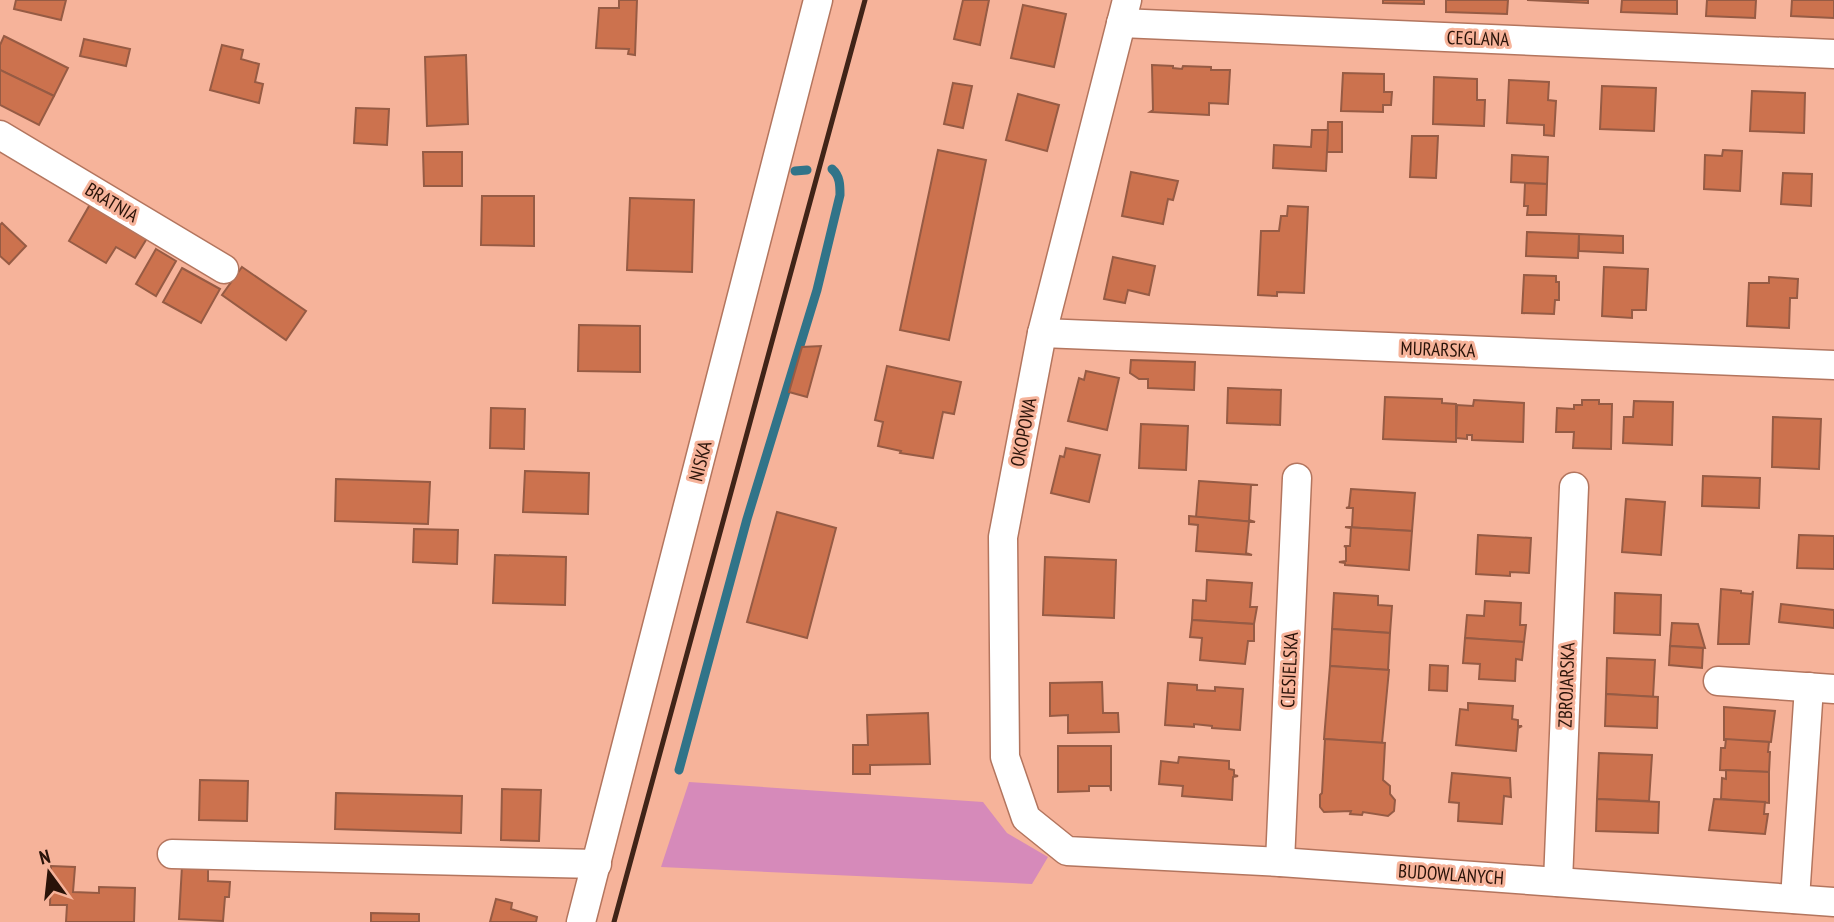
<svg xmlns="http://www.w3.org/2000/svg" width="1834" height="922" font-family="'PT Sans Narrow',sans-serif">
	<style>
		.green { fill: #d68aba }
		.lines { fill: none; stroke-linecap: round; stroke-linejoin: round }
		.stream { stroke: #317489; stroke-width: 9 }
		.building { fill: #cc724e; stroke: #965b44; stroke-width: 2 }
		.minor-casing { stroke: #b3755e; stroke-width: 31 }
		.minor { stroke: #fff; stroke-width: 28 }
		.rail { stroke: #402418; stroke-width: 5 }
		.labels { text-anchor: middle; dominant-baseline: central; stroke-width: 6; stroke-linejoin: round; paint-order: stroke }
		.street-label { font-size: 19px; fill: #2a1309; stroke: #f6b39a }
	</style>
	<rect width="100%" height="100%" fill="#f6b39a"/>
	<polygon class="green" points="689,782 983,802 1007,833 1048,857 1032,884 661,867"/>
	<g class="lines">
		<g class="stream">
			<polyline points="795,171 807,170"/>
			<path d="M679 770 747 519 817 290 840 195C840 185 840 176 832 169"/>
		</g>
	</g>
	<g class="building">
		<polygon points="16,0 66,0 61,20 14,9"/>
		<polygon points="619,0 637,0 635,55 628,54 629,49 596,48 599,8 619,8"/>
		<polygon points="963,0 989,0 980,45 954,39"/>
		<polygon points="1383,0 1424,0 1424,4 1383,3"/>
		<polygon points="1446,0 1508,0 1507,14 1446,12"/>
		<polygon points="1527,0 1588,0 1588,3"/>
		<polygon points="1622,0 1677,0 1677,14 1621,12"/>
		<polygon points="1707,0 1756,0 1755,18 1706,16"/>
		<polygon points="1792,0 1834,0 1834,18 1791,16"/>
		<polygon points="1023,5 1066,14 1054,67 1011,58"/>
		<polygon points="4,36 68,68 54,96 0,70 0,45"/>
		<polygon points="84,39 130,49 126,66 80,56"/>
		<polygon points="222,45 243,50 241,59 259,64 255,82 263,84 259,103 210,90"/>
		<polygon points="466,55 468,124 427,126 425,57"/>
		<polygon points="1152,65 1173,66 1173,68 1182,69 1183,66 1211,67 1211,70 1230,70 1228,104 1209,103 1209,115 1150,112 1153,110"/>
		<polygon points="0,70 54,96 39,125 0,105"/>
		<polygon points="1343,73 1384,74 1384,92 1392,92 1391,105 1383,105 1383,112 1341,111"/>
		<polygon points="1434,77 1477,79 1477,100 1485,100 1484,126 1433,124"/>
		<polygon points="1509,80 1549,82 1548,100 1556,101 1554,136 1544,135 1544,125 1507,123"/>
		<polygon points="953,83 972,86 963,128 944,124"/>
		<polygon points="1602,86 1656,88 1654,131 1600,129"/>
		<polygon points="1752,91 1805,93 1804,133 1750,131"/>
		<polygon points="1018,94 1059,105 1047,151 1006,140"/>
		<polygon points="356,108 389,109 387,145 354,143"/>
		<polygon points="1328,122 1342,122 1342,152 1327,152"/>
		<polygon points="1312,130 1328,130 1326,171 1273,168 1274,145 1311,147"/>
		<polygon points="1412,136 1438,136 1436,178 1410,177"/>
		<polygon points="938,150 986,160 949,340 900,330"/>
		<polygon points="1723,150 1742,151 1740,191 1704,189 1705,155 1722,156"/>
		<polygon points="423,152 462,152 462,186 424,186"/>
		<polygon points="1512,155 1548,157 1547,184 1511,182"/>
		<polygon points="1131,172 1178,181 1173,200 1168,199 1163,224 1122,216"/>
		<polygon points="1783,173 1812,174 1811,206 1781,204"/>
		<polygon points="1525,183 1547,184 1546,215 1527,215 1528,206 1524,206"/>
		<polygon points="482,196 534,196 534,246 481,245"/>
		<polygon points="630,198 694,200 692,272 627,270"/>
		<polygon points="92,201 149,235 135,258 116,247 106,263 69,241"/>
		<polygon points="1288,206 1308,207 1304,293 1277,292 1277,296 1258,295 1261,231 1279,231 1281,216 1287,216"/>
		<polygon points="2,223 26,246 9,264 0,256 0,225"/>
		<polygon points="1527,232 1579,234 1578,258 1526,256"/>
		<polygon points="1579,234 1623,236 1623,253 1579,251"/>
		<polygon points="156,249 176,261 156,296 136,284"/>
		<polygon points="1113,257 1155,266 1149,295 1128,290 1125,303 1104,299"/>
		<polygon points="242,267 306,311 286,340 222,295"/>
		<polygon points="1604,267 1648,269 1646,310 1632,310 1632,318 1602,316"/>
		<polygon points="182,268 220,289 201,323 163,302"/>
		<polygon points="1524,275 1556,276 1556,282 1559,282 1559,300 1555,300 1554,314 1522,313"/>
		<polygon points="1769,277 1798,279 1797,298 1790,298 1789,328 1747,326 1749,283 1769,283"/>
		<polygon points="579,325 640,326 640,372 578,371"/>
		<polygon points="821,346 807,397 789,392 802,347"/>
		<polygon points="1131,360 1195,362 1194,390 1148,388 1148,379 1139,379 1130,373"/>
		<polygon points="887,366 961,382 954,414 943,412 933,458 900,453 901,451 878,446 883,422 875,420"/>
		<polygon points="1086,371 1119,378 1107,430 1068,421 1079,378 1084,380"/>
		<polygon points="1228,388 1281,390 1280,425 1227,423"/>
		<polygon points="1385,397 1442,399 1442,403 1456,404 1456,442 1383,439"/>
		<polygon points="1474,400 1524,403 1523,442 1472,440 1472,435 1467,435 1467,439 1456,438 1457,405 1473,406"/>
		<polygon points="1582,400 1599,400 1599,404 1612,404 1611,449 1573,448 1574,432 1556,432 1557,408 1574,409 1574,405 1582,405"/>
		<polygon points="1634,401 1673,402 1672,445 1623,443 1624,417 1633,417"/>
		<polygon points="491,408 525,409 524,449 490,448"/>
		<polygon points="1773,417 1821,419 1819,469 1772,467"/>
		<polygon points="1141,424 1188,426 1186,470 1139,468"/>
		<polygon points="1066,448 1100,455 1089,502 1051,493 1060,456 1064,457"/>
		<polygon points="525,471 589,473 588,514 523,512"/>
		<polygon points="1703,476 1760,478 1759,508 1702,506"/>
		<polygon points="336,479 430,482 428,524 335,521"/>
		<polygon points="1199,481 1258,485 1251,485 1249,520 1255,522 1196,517"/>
		<polygon points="1351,489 1415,493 1412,531 1345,527 1352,527 1353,508 1346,508 1349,507"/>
		<polygon points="1626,499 1665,502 1661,555 1622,552"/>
		<polygon points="777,512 836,528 807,638 747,622"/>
		<polygon points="1189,516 1255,522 1249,522 1246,553 1252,555 1196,551 1198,525 1189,524"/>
		<polygon points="1345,527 1412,531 1409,570 1345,565 1345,563 1339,562 1346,561 1346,547 1344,546 1350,546 1351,528"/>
		<polygon points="414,529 458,530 457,564 413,562"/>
		<polygon points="1478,535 1531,538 1529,573 1510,572 1510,576 1476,574"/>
		<polygon points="1799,535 1834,536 1834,569 1797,568"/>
		<polygon points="495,555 566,557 565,605 493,603"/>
		<polygon points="1045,557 1116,560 1114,618 1043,615"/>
		<polygon points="1207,580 1252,583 1250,607 1257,607 1254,624 1192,620 1193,600 1206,601"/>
		<polygon points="1721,589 1741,591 1741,593 1752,594 1753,591 1749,644 1718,644"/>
		<polygon points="1334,593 1378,596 1378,605 1392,606 1390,633 1332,629"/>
		<polygon points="1615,593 1661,595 1660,635 1614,633"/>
		<polygon points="1485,601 1521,603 1520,625 1526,625 1524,642 1465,638 1467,615 1484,616"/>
		<polygon points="1781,604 1834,610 1834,628 1779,622"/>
		<polygon points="1192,620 1254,624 1254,641 1248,641 1245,664 1200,660 1202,638 1190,637"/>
		<polygon points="1672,623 1698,624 1705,648 1670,646"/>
		<polygon points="1332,629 1390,633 1388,670 1330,666"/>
		<polygon points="1465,638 1524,642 1522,660 1516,659 1515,681 1479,679 1480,664 1463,663"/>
		<polygon points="1670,646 1703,648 1702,668 1669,665"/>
		<polygon points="1607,658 1655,660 1653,697 1606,694"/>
		<polygon points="1430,665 1448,666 1447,691 1429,690"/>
		<polygon points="1330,666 1389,670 1382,743 1324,739"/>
		<polygon points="1102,682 1103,713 1118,713 1119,732 1068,733 1068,715 1050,716 1050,683"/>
		<polygon points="1168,683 1197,685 1197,690 1215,691 1215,687 1243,689 1240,730 1212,728 1212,726 1194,724 1194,727 1165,725"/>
		<polygon points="1606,694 1658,697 1657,728 1605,726"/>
		<polygon points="1468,703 1513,706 1512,719 1518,720 1518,726 1522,726 1518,728 1516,751 1456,745 1460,709 1468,710"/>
		<polygon points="1724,707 1775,711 1771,742 1724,740"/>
		<polygon points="928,713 930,764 870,765 870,774 853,774 853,745 868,745 867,715"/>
		<polygon points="1325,739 1385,743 1383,780 1390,786 1390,794 1395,800 1394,811 1388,816 1363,812 1362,815 1350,814 1351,811 1324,812 1320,807 1320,795 1322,793"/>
		<polygon points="1726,739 1769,742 1768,752 1770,752 1769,772 1720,770 1721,748 1725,748"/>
		<polygon points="1058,746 1111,746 1111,791 1110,786 1089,786 1089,791 1058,792"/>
		<polygon points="1599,753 1652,755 1649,801 1597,799"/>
		<polygon points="1179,757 1229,761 1229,769 1234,770 1234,775 1238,776 1233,777 1232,800 1182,796 1183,786 1159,784 1161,761 1178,763"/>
		<polygon points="1726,770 1769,772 1769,803 1721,799 1722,778 1726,779"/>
		<polygon points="1452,773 1510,778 1511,797 1504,796 1502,824 1458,821 1459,803 1449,802"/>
		<polygon points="200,780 248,781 247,821 199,820"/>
		<polygon points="502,789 541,790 539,841 501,840"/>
		<polygon points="336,793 462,796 461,833 335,829"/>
		<polygon points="1597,799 1659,802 1658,833 1596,831"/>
		<polygon points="1714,799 1765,802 1764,814 1768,814 1765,834 1709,830"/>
		<polygon points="51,866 75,867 73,892 99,893 99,887 135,888 134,922 66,922 67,905 50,905"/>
		<polygon points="182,866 208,867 208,881 230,882 229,897 225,897 223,921 179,919"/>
		<polygon points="496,899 512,903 511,909 537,917 536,922 490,922"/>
		<polygon points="371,913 419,914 419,922 371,922"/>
	</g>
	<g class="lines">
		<defs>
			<g id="minor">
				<polyline points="1127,0 1042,333 1003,537 1005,757 1026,818 1067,851 1280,862 1834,902"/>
				<polyline points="1121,23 1834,54"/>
				<polyline points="0,135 224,269"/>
				<polyline points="1042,333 1834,365"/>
				<polyline points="1718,681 1834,689"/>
				<polyline points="172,854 597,864"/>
				<polyline points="1280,862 1297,478"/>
				<polyline points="1558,882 1574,487"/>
				<polyline points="1795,899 1809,687"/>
				<polyline points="581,922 818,0"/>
			</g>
		</defs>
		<use href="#minor" class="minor-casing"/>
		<use href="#minor" class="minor"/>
		<polyline class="rail" points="614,922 865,0"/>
	</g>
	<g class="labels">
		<g class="street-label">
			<text transform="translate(1478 38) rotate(2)">CEGLANA</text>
			<text transform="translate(112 202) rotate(31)">BRATNIA</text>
			<text transform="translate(1438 349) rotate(2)">MURARSKA</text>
			<text transform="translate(1023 432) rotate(-79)">OKOPOWA</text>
			<text transform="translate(700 461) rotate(-76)">NISKA</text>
			<text transform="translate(1289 670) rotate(-87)">CIESIELSKA</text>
			<text transform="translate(1566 685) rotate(-88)">ZBROJARSKA</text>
			<text transform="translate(1451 874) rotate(4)">BUDOWLANYCH</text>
		</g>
	</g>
	<g transform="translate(49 873) rotate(345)" stroke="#f6b39a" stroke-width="5" paint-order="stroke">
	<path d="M0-5L12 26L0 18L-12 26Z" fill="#2a1309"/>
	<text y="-10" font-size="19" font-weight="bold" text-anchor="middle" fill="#2a1309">N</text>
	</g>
</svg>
